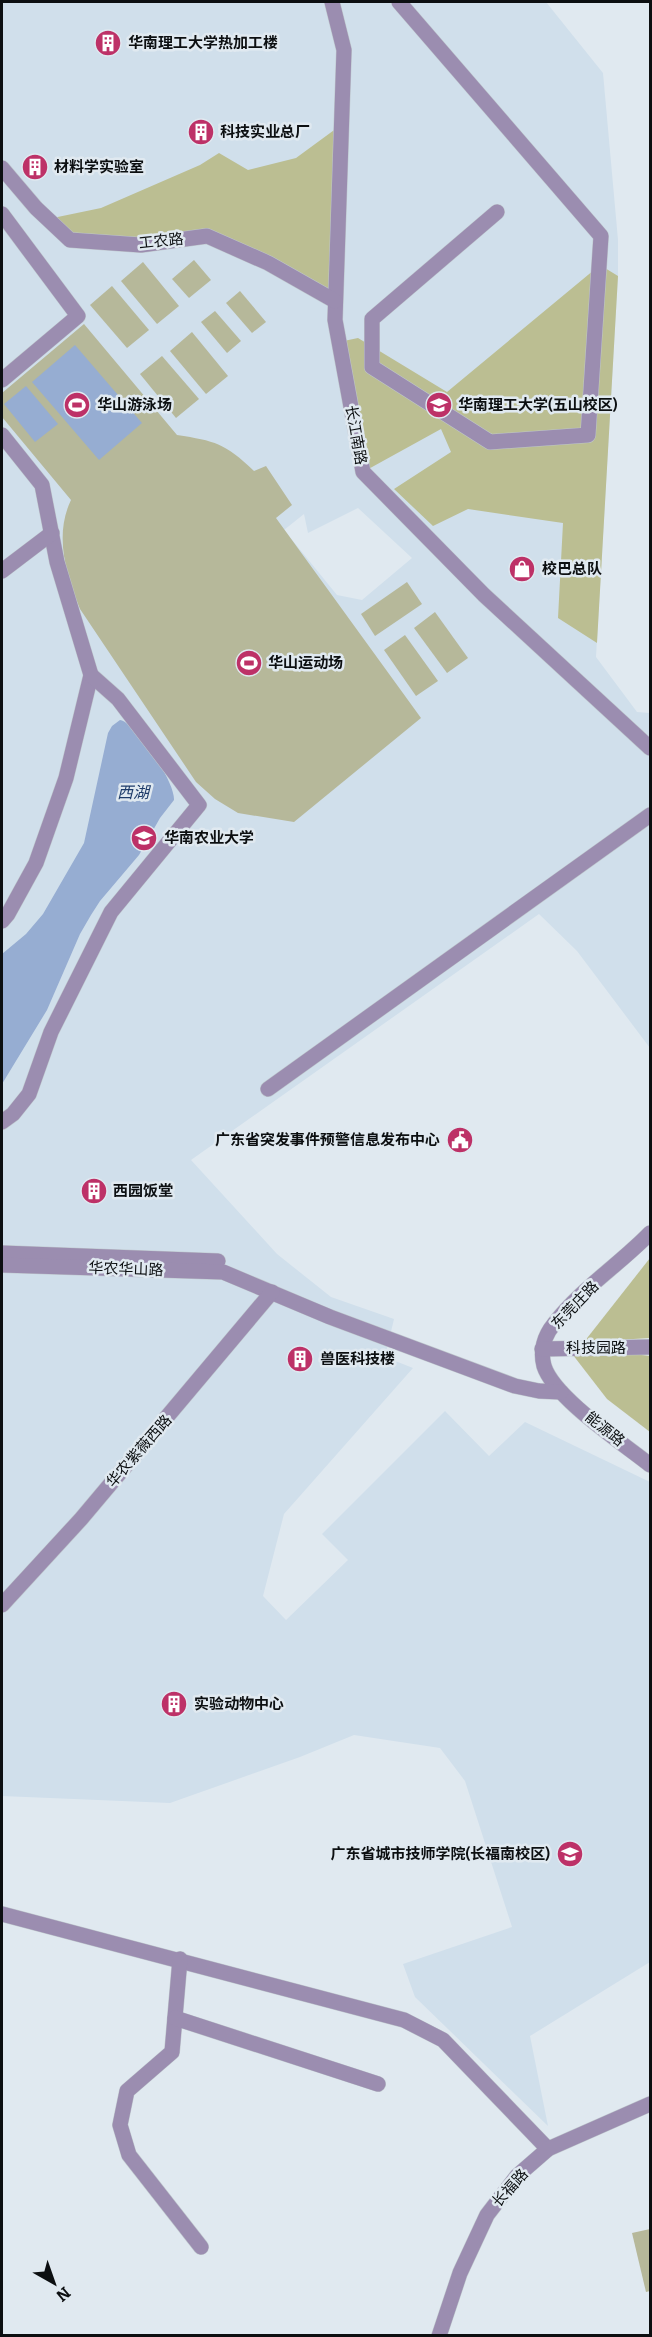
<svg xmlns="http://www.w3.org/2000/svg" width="652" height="2337" font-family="Bitter,'Noto Sans SC',serif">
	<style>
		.built { fill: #d0dfeb; fill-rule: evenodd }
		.green { fill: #b6b89a }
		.forest { fill: #bbbe92 }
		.water { fill: #96add2 }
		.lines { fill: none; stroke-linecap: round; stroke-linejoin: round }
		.minor-casing { stroke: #bec6cc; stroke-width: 16 }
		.minor { stroke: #9b8db0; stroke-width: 15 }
		.labels { text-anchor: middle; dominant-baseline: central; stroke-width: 5; stroke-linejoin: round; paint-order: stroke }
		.poi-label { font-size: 15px; font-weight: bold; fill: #0c0f11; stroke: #e0e9f0; text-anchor: start }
		.street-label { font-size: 15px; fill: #0c0f11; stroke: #e0e9f0 }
		.water-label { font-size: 16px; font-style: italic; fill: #1d3b6a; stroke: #e0e9f0 }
	</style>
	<rect width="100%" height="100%" fill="#e0e9f0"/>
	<path class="built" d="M2 2H546L603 73 618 240V276L596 657 637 712 650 713V1048L577 951 539 914 191 1160 277 1254 331 1297 394 1319 385 1357 413 1368 284 1514 263 1596 286 1620 348 1560 322 1534 445 1411 489 1456 525 1422 650 1482V1962L530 2036 548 2126 415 1997 403 1964 512 1927 465 1781 440 1748 354 1735 300 1757 170 1803 2 1796ZM358 508 412 558 362 600 337 595 284 530 304 514 308 533Z"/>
	<g class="green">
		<polygon points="194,260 211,280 189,298 172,279"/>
		<polygon points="143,262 179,306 157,324 121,281"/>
		<polygon points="112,286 149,330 127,348 90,305"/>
		<polygon points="240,291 266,322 252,333 226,303"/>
		<polygon points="215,311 241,341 227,353 201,322"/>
		<path d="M84 324 177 435C215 441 225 443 254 471L266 466 292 505 276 518 421 718 294 822 238 813 215 799 196 782 80 609C66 575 54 535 71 500L2 417V393Z"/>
		<polygon points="192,332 228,376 206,394 170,351"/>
		<polygon points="162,356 199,399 176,418 140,374"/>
		<polygon points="407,582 422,604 375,636 361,614"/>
		<polygon points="435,612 468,658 447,673 414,628"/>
		<polygon points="405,635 438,681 416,696 384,650"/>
		<polygon points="650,2229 650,2291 646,2292 632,2233"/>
	</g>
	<g class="forest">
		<polygon points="341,125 335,301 207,236 70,240 48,219 101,208 200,165 219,153 248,170 296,158"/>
		<polygon points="600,265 618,276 597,643 558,618 563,523 468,509 433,526 394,489 451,452 441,429 363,472 339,342 358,338 447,392"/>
		<polygon points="650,1258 650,1338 584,1342"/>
		<polygon points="566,1346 650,1356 650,1432 607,1399"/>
	</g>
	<g class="water">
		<polygon points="75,345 142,423 99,460 32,382"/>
		<polygon points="26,386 58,424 35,442 4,404"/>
		<path d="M120 720C137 723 175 782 174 800L160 818 139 855 100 901 91 915 80 934 47 1010 2 1084V954L26 934 43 914 84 843 108 733 112 726Z"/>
	</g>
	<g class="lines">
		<defs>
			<g id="minor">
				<polyline points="332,2 344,50 335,320 363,472 484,595 650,748"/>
				<polyline points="399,2 601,236 588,435 490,442 372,367 372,319 497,212"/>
				<polyline points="2,168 36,208 70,240 141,245 207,236 268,263 335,301"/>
				<polyline points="2,214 78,316 2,380"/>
				<polyline points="2,435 42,485 57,562 91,675 66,778 36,863 8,914 2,921"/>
				<polyline points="2,571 52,533"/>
				<polyline points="268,1089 650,815"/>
				<polyline points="2,1122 13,1114 29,1094 51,1032 111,912 199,805 118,699 91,675"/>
				<path d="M650 1233C620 1264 581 1289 554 1324 544 1336 540 1351 544 1366 554 1398 624 1444 650 1465"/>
				<polyline points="2,1253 218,1261"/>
				<polyline points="2,1265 223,1272 330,1317 515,1386 539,1391 561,1392"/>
				<polyline points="542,1349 650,1347"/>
				<polyline points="2,1605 81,1519 272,1292"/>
				<polyline points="2,1914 404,2020 443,2040 548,2149"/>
				<polyline points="180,1959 172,2052 127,2091 120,2125 129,2155 201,2247"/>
				<polyline points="175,2018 378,2084"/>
				<polyline points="439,2336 460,2273 487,2215 517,2176 548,2149 650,2104"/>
			</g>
		</defs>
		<use href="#minor" class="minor-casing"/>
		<use href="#minor" class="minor"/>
	</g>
	<defs>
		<symbol id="building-disc" viewBox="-11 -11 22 22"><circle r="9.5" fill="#bd3167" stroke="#e0e9f0"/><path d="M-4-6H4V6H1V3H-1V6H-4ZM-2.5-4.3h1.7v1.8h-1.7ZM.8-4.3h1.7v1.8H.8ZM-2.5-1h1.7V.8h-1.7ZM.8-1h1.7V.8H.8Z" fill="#fff"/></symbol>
		<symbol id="stadium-disc" viewBox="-11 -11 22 22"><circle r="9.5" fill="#bd3167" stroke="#e0e9f0"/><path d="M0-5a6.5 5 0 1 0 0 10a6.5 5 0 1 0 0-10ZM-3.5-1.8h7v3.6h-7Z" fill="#fff"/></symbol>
		<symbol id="university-disc" viewBox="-11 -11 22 22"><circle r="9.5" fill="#bd3167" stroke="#e0e9f0"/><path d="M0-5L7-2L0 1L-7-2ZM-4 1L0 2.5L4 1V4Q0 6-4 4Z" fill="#fff"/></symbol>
		<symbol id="shop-disc" viewBox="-11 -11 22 22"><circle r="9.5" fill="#bd3167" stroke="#e0e9f0"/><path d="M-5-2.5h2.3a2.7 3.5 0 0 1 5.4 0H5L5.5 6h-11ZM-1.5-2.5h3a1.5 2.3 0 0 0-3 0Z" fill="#fff"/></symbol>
		<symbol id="civic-disc" viewBox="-11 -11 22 22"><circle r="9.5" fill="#bd3167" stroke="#e0e9f0"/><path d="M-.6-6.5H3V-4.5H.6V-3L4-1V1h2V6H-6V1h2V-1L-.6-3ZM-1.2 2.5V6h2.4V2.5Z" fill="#fff"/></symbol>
	</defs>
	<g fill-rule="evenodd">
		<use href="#building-disc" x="93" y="28" width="30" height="30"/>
		<use href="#building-disc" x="186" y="117" width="30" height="30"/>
		<use href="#building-disc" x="20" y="152" width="30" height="30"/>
		<use href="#stadium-disc" x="62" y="390" width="30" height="30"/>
		<use href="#university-disc" x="424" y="390" width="30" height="30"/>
		<use href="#shop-disc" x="507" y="554" width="30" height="30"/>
		<use href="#stadium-disc" x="234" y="648" width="30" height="30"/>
		<use href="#university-disc" x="129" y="823" width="30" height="30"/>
		<use href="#civic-disc" x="445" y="1125" width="30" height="30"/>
		<use href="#building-disc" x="79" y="1176" width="30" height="30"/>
		<use href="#building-disc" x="285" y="1344" width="30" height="30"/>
		<use href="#building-disc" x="159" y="1689" width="30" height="30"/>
		<use href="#university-disc" x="555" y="1839" width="30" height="30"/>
	</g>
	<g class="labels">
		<g class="poi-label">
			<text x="128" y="43">华南理工大学热加工楼</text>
			<text x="220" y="132">科技实业总厂</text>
			<text x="54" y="167">材料学实验室</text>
			<text x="97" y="405">华山游泳场</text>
			<text x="458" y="405">华南理工大学(五山校区)</text>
			<text x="542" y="569">校巴总队</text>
			<text x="268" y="663">华山运动场</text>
			<text x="164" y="838">华南农业大学</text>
			<text x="440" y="1140" text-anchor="end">广东省突发事件预警信息发布中心</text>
			<text x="113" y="1191">西园饭堂</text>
			<text x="320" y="1359">兽医科技楼</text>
			<text x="194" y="1704">实验动物中心</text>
			<text x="550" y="1854" text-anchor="end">广东省城市技师学院(长福南校区)</text>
		</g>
		<g class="street-label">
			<text transform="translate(161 241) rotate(-6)">工农路</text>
			<text transform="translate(356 435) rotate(80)">长江南路</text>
			<text transform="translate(126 1269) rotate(2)">华农华山路</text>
			<text transform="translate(575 1305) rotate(-46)">东莞庄路</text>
			<text x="596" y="1348">科技园路</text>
			<text transform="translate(605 1429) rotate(39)">能源路</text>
			<text transform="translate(139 1451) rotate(-49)">华农紫薇西路</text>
			<text transform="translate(510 2188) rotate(-48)">长福路</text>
		</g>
		<g class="water-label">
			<text x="133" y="792">西湖</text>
		</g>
	</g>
	<rect width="652" height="2337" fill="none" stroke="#0c0f11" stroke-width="6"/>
	<g transform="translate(54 2283) rotate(140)" stroke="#e0e9f0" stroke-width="4.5" paint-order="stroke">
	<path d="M0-4.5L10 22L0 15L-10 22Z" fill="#0c0f11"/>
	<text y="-9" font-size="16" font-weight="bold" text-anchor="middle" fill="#0c0f11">N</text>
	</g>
</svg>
